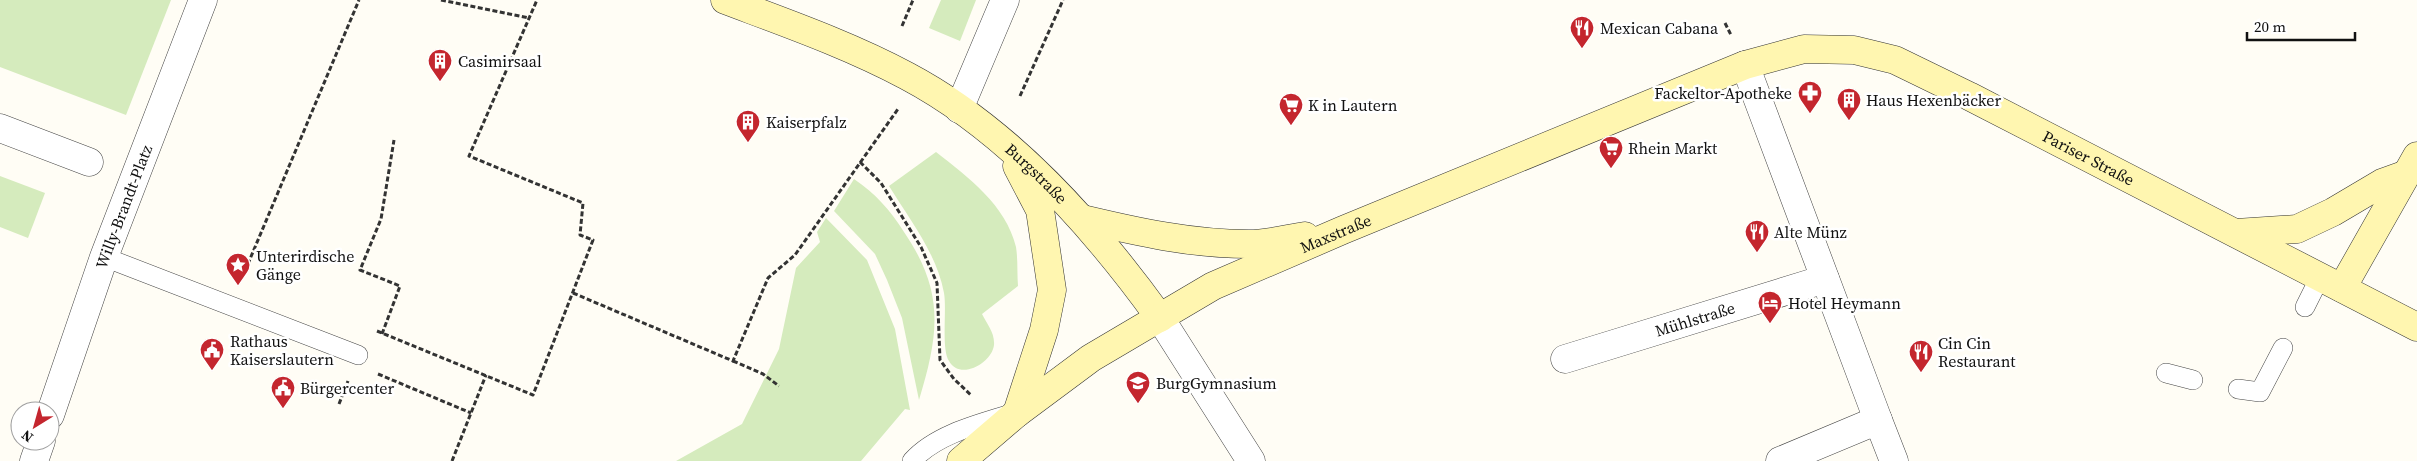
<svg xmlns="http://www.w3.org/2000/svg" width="2417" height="461" font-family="'Source Serif 4',serif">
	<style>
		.green { fill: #d5ebbd }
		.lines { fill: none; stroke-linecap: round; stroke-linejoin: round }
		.service-casing { stroke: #444; stroke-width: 20 }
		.pedestrian-casing { stroke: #444; stroke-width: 29 }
		.minor-casing { stroke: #444; stroke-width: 29 }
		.secondary-casing { stroke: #333; stroke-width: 29 }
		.path { stroke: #333; stroke-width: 3; stroke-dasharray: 5 2.5; stroke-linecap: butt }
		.service { stroke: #fff; stroke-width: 19 }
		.pedestrian { stroke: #fff; stroke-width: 28 }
		.minor { stroke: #fff; stroke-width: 28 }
		.secondary { stroke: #fff6b0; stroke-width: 28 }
		.labels { text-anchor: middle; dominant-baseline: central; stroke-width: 5; stroke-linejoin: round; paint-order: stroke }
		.poi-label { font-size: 16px; fill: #111; stroke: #fff; text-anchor: start }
		.street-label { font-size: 16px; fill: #111; stroke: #fff }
	</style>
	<rect width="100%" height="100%" fill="#fffdf5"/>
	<g class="green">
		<polygon points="0,0 171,0 126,115 0,67"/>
		<polygon points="941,0 976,0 960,41 929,28"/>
		<path d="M936 152C968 177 1006 205 1016 247 1018 259 1017 274 1018 286L982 314C987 324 995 333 994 345 992 363 960 381 949 361 941 349 947 310 944 293 937 254 910 220 889 186Z"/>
		<polygon points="0,176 45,193 28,238 0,227"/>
		<path d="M854 179C876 194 890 210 904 232 945 292 939 334 919 400L902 318 887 280 875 254 834 211Z"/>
		<polygon points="826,218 867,260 895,329 910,410 905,409 861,461 676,461 742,424 779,349 796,268 820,242 817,232"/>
	</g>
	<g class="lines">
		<defs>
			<g id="service">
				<polyline points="104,257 358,355"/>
				<polyline points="2305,307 2320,277"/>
				<polyline points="2166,373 2193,380"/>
				<polyline points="2238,389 2260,392 2283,348"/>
				<path d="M912 461C935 435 978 424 1011 414"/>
			</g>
			<g id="pedestrian">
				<polyline points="1745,65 1878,420"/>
				<polyline points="0,128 89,162"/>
			</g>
			<g id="minor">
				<polyline points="959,109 1005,0"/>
				<polyline points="1160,318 1251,461"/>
				<path id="s1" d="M1565 359 1825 279"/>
				<path id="s2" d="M50 415 104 257 203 0"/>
				<polyline points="34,461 41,441"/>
				<polyline points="1780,461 1878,420 1894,461"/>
			</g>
			<g id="secondary">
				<path id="s3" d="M725 0C786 23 849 45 907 76 1009 130 1093 225 1160 318"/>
				<path d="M1083 219C1138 232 1191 244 1249 244 1267 244 1287 239 1305 236"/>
				<polyline points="2236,233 2297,229 2333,212 2382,183 2407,174"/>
				<polyline points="2342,288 2417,156"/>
				<polyline points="1017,413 1044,330 1052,290 1040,210 1017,166"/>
				<path id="s4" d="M961 461 1017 413 1091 358 1213 286 1343 230 1745 65 1804 49 1854 50 1895 60 1969 96 2417 327"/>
			</g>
		</defs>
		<use href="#service" class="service-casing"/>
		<use href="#pedestrian" class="pedestrian-casing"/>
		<use href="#minor" class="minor-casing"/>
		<use href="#secondary" class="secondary-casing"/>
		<g class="path">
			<polyline points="441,0 529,18"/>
			<polyline points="1725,23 1731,35"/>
			<polyline points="902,26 913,0"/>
			<polyline points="1020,96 1063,0"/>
			<polyline points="860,162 881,183 921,247 937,283 940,360 954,379 972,396"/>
			<polyline points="242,278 359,0"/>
			<polyline points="573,293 733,361 768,278 795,255 898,109"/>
			<polyline points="377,331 533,395 593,240 580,235 583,203 469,156 537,0"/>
			<polyline points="382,334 400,286 360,270 381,219 394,140"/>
			<polyline points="733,361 763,374 779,386"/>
			<polyline points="378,374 471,413"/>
			<polyline points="339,404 348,381"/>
			<polyline points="452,461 486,375"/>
		</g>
		<use href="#service" class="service"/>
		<use href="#pedestrian" class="pedestrian"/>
		<use href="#minor" class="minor"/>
		<use href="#secondary" class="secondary"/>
	</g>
	<defs>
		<symbol id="restaurant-pin" viewBox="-11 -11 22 30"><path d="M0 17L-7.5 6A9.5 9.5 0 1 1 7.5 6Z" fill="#c4262e" stroke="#fff"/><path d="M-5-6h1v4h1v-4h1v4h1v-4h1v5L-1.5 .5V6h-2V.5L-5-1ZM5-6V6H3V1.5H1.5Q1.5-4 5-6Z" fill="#fff"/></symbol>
		<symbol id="building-pin" viewBox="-11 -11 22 30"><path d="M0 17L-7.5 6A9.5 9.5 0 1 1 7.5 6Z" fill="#c4262e" stroke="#fff"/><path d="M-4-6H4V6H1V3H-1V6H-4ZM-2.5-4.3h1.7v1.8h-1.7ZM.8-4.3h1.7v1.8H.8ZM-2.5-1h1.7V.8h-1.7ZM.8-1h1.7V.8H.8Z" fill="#fff"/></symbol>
		<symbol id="pharmacy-pin" viewBox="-11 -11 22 30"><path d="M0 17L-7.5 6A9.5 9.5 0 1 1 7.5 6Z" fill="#c4262e" stroke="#fff"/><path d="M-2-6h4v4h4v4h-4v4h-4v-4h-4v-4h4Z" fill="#fff"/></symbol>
		<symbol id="supermarket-pin" viewBox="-11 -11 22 30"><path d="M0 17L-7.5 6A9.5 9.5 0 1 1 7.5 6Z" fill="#c4262e" stroke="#fff"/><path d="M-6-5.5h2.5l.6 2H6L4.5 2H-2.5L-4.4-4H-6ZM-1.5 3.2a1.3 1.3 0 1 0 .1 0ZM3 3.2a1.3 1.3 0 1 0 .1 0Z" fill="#fff"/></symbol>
		<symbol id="sight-pin" viewBox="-11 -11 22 30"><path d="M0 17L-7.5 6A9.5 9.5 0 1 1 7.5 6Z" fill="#c4262e" stroke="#fff"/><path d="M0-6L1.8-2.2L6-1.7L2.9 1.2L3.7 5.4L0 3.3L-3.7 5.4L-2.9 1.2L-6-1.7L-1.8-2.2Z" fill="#fff"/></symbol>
		<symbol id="hotel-pin" viewBox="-11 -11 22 30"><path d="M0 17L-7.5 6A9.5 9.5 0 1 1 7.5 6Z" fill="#c4262e" stroke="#fff"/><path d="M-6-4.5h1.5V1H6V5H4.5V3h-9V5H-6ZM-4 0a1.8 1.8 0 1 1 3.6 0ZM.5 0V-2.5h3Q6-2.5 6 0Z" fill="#fff"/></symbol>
		<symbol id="civic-pin" viewBox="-11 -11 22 30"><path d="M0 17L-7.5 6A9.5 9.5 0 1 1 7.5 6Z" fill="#c4262e" stroke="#fff"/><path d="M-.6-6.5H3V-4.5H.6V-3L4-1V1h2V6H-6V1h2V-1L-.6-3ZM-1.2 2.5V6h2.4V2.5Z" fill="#fff"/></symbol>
		<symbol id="school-pin" viewBox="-11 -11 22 30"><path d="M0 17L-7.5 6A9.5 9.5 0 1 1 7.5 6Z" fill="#c4262e" stroke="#fff"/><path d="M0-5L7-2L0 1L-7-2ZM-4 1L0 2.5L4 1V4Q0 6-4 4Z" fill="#fff"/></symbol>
	</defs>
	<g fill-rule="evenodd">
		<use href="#restaurant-pin" x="1568" y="14" width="28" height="38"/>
		<use href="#building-pin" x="426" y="47" width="28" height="38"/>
		<use href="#pharmacy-pin" x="1796" y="79" width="28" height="38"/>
		<use href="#building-pin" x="1835" y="86" width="28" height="38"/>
		<use href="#supermarket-pin" x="1277" y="91" width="28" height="38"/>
		<use href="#building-pin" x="734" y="108" width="28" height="38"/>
		<use href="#supermarket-pin" x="1597" y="134" width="28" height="38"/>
		<use href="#restaurant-pin" x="1743" y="218" width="28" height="38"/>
		<use href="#sight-pin" x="224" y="251" width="28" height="38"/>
		<use href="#hotel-pin" x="1756" y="289" width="28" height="38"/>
		<use href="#civic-pin" x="198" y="336" width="28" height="38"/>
		<use href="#restaurant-pin" x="1907" y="338" width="28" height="38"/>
		<use href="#school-pin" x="1124" y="369" width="28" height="38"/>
		<use href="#civic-pin" x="269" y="374" width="28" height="38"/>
	</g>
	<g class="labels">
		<g class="poi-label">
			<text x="1600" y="28">Mexican Cabana</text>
			<text x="458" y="61">Casimirsaal</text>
			<text x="1792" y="93" text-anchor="end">Fackeltor-Apotheke</text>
			<text x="1866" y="100">Haus Hexenbäcker</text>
			<text x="1308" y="105">K in Lautern</text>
			<text x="766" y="122">Kaiserpfalz</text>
			<text x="1628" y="148">Rhein Markt</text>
			<text x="1774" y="232">Alte Münz</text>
			<text x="256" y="256">Unterirdische<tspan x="256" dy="18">Gänge</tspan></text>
			<text x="1788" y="303">Hotel Heymann</text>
			<text x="230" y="341">Rathaus<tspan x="230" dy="18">Kaiserslautern</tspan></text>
			<text x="1938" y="343">Cin Cin<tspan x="1938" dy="18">Restaurant</tspan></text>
			<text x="1156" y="383">BurgGymnasium</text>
			<text x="300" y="388">Bürgercenter</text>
		</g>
		<g class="street-label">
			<text stroke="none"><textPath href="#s4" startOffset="1254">Pariser Straße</textPath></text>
			<text stroke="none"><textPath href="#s3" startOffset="360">Burgstraße</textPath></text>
			<text stroke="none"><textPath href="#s2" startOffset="221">Willy-Brandt-Platz</textPath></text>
			<text stroke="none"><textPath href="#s4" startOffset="441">Maxstraße</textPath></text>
			<text stroke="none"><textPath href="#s1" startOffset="136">Mühlstraße</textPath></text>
		</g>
	</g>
	<g transform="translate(35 426) rotate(217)"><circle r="24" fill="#ffffff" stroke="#a0a0a0"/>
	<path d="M0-4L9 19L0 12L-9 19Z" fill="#c4262e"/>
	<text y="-8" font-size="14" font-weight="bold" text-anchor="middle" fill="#111111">N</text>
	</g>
	<path d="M2247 32v8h108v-8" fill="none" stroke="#111111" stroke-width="2.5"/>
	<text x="2254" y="32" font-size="15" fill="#111111" stroke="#ffffff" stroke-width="4" paint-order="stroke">20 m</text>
</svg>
